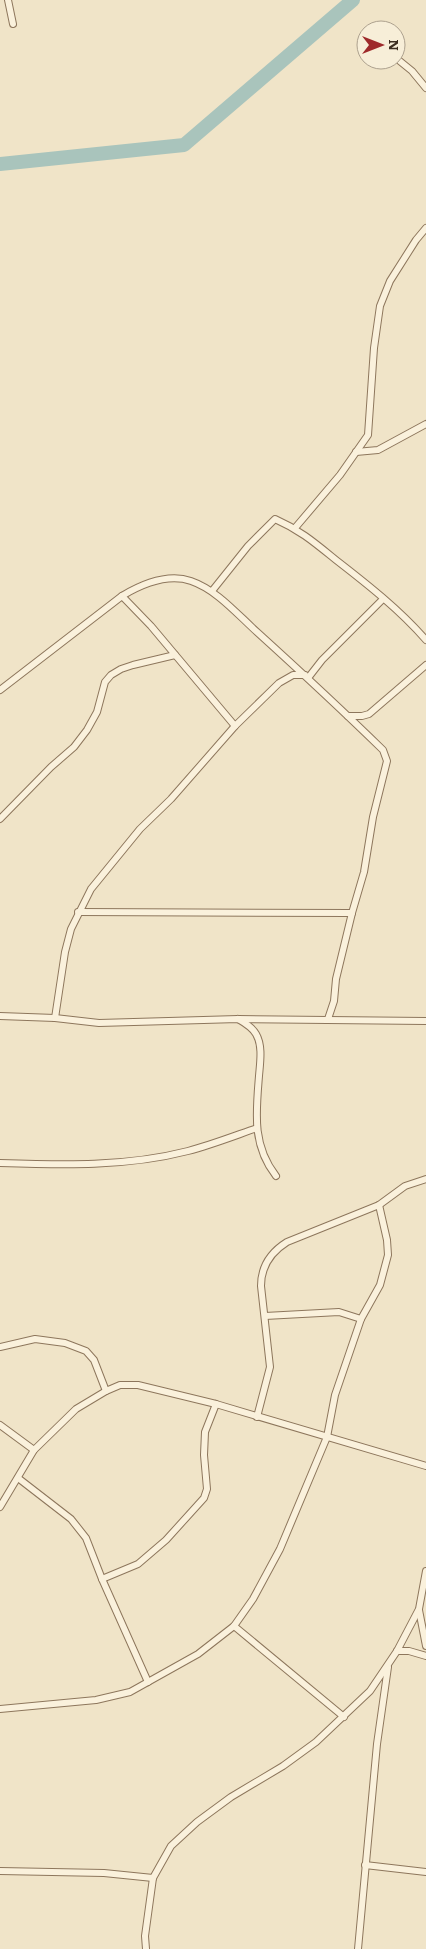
<svg xmlns="http://www.w3.org/2000/svg" width="426" height="1949" font-family="Literata,serif">
	<style>
		.lines { fill: none; stroke-linecap: round; stroke-linejoin: round }
		.river { stroke: #a9c4bc; stroke-width: 14 }
		.street-casing { stroke: #8d765c; stroke-width: 8 }
		.street { stroke: #faf1dc; stroke-width: 6 }
	</style>
	<rect width="100%" height="100%" fill="#f0e4c8"/>
	<g class="lines">
		<polyline class="river" points="0,164 184,145 353,0"/>
		<g class="street-casing">
			<g id="street">
				<polyline points="8,0 13,24"/>
				<polyline points="396,58 412,71 426,88"/>
				<polyline points="356,452 378,450 426,424"/>
				<polyline points="295,528 340,475 368,435 374,348 380,306 390,281 416,240 426,228"/>
				<path d="M212,591l36,-45 27,-27c25,11 40,24 61,41 31,24 64,50 90,80"/>
				<polyline points="122,596 151,626 235,726"/>
				<polyline points="308,678 322,660 383,599"/>
				<path d="M0,690l122,-94c20,-12 45,-23 69,-15 26,9 46,33 66,51 43,39 85,78 126,118l4,11 -14,56 -9,55 -12,41 -16,66 -2,22 -6,18"/>
				<polyline points="348,716 362,716 369,714 426,665"/>
				<polyline points="0,819 51,767 74,747 87,730 97,712 105,682 111,675 121,669 133,665 175,655"/>
				<polyline points="78,912 352,913"/>
				<polyline points="0,1016 55,1018 99,1023 238,1019 426,1021"/>
				<polyline points="55,1018 65,952 71,929 91,889 140,829 171,799 235,726 279,683 293,675 305,675"/>
				<path d="M238,1019c7,4 14,8 18,15 7,12 4,29 3,42 -3,37 -7,69 17,100"/>
				<path d="M0,1163c63,2 126,4 188,-12 23,-6 46,-15 69,-23"/>
				<polyline points="265,1316 339,1312 361,1319"/>
				<polyline points="0,1347 35,1339 65,1343 86,1351 94,1360 106,1391"/>
				<path d="M257,1417l13,-50 -9,-81c0,-19 10,-34 26,-44l92,-37 26,-19 21,-7"/>
				<polyline points="0,1425 34,1450"/>
				<polyline points="18,1478 71,1519 86,1538 102,1579 148,1682"/>
				<polyline points="0,1507 34,1450 76,1409 106,1391 120,1385 138,1385 216,1404 426,1466"/>
				<polyline points="102,1579 138,1564 166,1540 204,1498 207,1489 204,1455 205,1432 216,1404"/>
				<polyline points="419,1610 426,1646"/>
				<polyline points="234,1626 344,1717"/>
				<polyline points="397,1651 409,1651 426,1656"/>
				<polyline points="0,1709 96,1700 130,1692 198,1654 234,1626 253,1599 280,1549 327,1437 335,1395 361,1319 380,1285 388,1255 387,1240 379,1205"/>
				<polyline points="365,1865 426,1872"/>
				<polyline points="0,1871 104,1873 153,1878"/>
				<polyline points="146,1949 145,1936 153,1878 171,1846 197,1822 231,1797 283,1766 316,1742 370,1691 397,1651 419,1609 426,1571"/>
				<polyline points="358,1949 377,1744 388,1667"/>
			</g>
		</g>
		<use href="#street" class="street"/>
	</g>
	<g transform="translate(381 45) rotate(90)"><circle r="24" fill="#f7eed8" stroke="#ada18e"/>
	<path d="M0-4L9 19L0 12L-9 19Z" fill="#9e2a2b"/>
	<text y="-8" font-size="14" font-weight="bold" text-anchor="middle" fill="#3d2e20">N</text>
	</g>
</svg>
